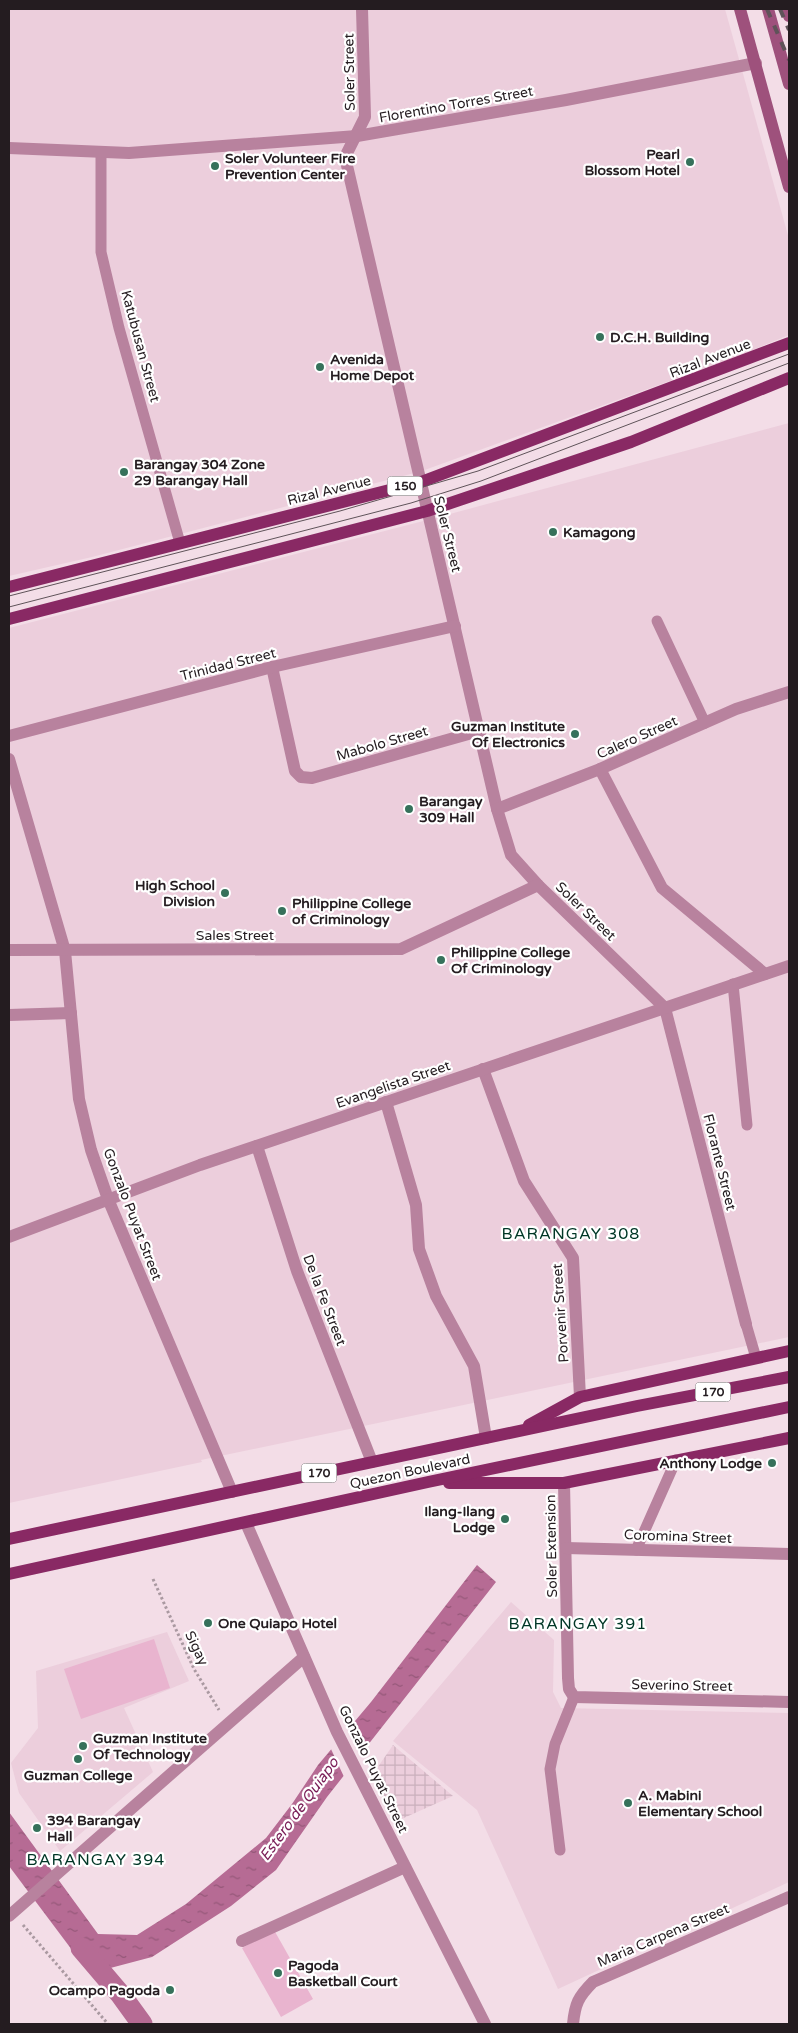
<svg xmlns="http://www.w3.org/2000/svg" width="798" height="2033" font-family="'Varela Round',sans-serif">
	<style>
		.built { fill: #eccedc }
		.industrial { fill: url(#industrial-grid) }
		.green { fill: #e9b4cf }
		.water { fill: url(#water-ripples) }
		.pier { fill: #f3dde7 }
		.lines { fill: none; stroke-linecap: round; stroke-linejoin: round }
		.canal { stroke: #b66b94; stroke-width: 21 }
		.path { stroke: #aa99a1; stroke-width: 3; stroke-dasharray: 2.5 2.5; stroke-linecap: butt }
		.service { stroke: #b8829e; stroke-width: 11 }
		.pedestrian { stroke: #b8829e; stroke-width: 12 }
		.minor { stroke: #b8829e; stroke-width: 12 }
		.tertiary { stroke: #b8829e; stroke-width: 12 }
		.secondary { stroke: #9e517c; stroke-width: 12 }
		.primary { stroke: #892964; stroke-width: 12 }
		.tram { stroke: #5f5359; stroke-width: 1 }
		.rail { stroke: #5f5359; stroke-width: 4; stroke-dasharray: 9 9; stroke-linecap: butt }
		.poi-dot { fill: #36715b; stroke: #fff; stroke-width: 2 }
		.labels { text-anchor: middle; stroke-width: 4.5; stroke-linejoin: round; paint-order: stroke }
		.shield { fill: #fff; stroke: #666063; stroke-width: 1 }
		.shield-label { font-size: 12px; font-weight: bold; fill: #241c20 }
		.street-label { font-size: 14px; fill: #241c20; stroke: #fff }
		.poi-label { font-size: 14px; font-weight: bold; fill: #241c20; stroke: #fff; text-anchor: start }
		.water-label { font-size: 15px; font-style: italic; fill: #7b2058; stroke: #fff }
		.quarter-label { font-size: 16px; letter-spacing: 1px; fill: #003626; stroke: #fff }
	</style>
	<defs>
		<pattern id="industrial-grid" width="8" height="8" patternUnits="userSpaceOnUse" patternTransform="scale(1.25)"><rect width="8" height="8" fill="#eccedc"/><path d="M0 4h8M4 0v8" fill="none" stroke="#cab0bc"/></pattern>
		<pattern id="water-ripples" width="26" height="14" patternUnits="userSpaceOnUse" patternTransform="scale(1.25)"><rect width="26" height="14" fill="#b66b94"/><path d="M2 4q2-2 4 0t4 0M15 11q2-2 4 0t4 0" fill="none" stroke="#945778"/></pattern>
	</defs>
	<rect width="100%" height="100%" fill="#f3dde7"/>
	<g class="built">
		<polygon points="9,9 725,9 789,239 789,335 733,358 422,471 92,557 9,576"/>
		<polygon points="789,423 789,1337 201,1460 202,1462 9,1503 9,628 435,518"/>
		<polygon points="511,1602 554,1640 553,1692 561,1708 789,1713 789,1882 558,1989 477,1810 393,1741"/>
		<polygon points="167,1632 189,1681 124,1708 153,1772 60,1851 19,1793 11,1763 38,1728 36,1671"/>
	</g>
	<polygon class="industrial" points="393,1745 453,1796 397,1821 373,1774"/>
	<g class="green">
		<polygon points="154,1639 170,1688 81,1719 64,1669"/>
		<polygon points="274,1930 313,1999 281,2017 242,1948"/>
	</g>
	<polygon class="water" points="477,1565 496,1582 327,1797 276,1870 231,1906 152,1957 99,1971 81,1962 9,1866 9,1812 98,1934 137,1935 186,1904 266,1838 292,1804 318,1765 371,1702"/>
	<polygon class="pier" points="347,1726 362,1757 345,1779 330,1747"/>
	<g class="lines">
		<polyline class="canal" points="81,1948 121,1995 142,2024"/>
		<g class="path">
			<polyline points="153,1579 194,1669 219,1710"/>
			<polyline points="23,1925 108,2024"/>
		</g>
		<g class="service">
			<polyline points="101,152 101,252 119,328 180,543"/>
			<polyline points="657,621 705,723"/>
			<polyline points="733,984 747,1125"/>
			<polyline points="746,1324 756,1358"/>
			<polyline points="636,1550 676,1460"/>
			<polyline points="560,1850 550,1769 555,1744 574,1697"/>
		</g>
		<g class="pedestrian">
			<polyline points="665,1008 746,1324"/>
			<polyline points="483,1069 524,1181 573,1258 580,1397"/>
			<polyline points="386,1102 416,1205 419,1249 436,1296 474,1366 486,1438"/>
			<polyline points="257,1146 297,1271 372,1462"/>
		</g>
		<g class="minor">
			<polyline points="362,9 365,117 345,157 497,809 511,855 538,885 665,1008"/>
			<polyline points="9,148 129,153 357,136 566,100 756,63"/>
			<polyline points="272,667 295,771 301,777 312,778 479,731"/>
			<polyline points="9,736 272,667 455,626"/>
			<polyline points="9,759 65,951 79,1099 91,1150 108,1199 232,1492"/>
			<polyline points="600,769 662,888 765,974"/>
			<polyline points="497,809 600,769 736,709 789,692"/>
			<polyline points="9,950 401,949 538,885"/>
			<polyline points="9,1015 71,1013"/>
			<polyline points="9,1237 200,1165 789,966"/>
			<polyline points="564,1483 568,1678 569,1689 574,1697 789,1702"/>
			<polyline points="566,1548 789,1554"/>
			<polyline points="9,1916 304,1657"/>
			<polyline points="242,1941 405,1867"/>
			<path d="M573,2024c2,-20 5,-27 20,-42l196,-85"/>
		</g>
		<polyline class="tertiary" points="246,1523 337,1732 485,2024"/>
		<g class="secondary">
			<polyline points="740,9 789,187"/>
			<polyline points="768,9 789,84"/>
			<polyline points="787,9 789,16"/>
		</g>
		<g class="primary">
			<polyline points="9,587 421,482 789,343"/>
			<polyline points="9,619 427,511 631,442 789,378"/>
			<polyline points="529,1425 580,1397 789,1351"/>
			<polyline points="449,1483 564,1483 789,1438"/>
			<polyline points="9,1539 637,1406 789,1377"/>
			<polyline points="9,1574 428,1482 789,1407"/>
		</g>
		<g class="tram">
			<polyline points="9,596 340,511 478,471 789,354"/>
			<polyline points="9,607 411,503 481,481 789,363"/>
		</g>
		<g class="rail">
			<polyline points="767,9 789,60"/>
			<polyline points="780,9 789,30"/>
		</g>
	</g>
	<g class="poi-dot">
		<circle cx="690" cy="162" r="5"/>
		<circle cx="215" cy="166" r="5"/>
		<circle cx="600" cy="337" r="5"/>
		<circle cx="320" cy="367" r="5"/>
		<circle cx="124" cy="472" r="5"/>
		<circle cx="553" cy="532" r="5"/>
		<circle cx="575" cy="734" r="5"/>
		<circle cx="409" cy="809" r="5"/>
		<circle cx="225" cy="893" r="5"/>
		<circle cx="282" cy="911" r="5"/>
		<circle cx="441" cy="960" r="5"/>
		<circle cx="772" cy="1463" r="5"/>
		<circle cx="505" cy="1519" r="5"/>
		<circle cx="208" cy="1623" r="5"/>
		<circle cx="83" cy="1746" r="5"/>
		<circle cx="78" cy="1759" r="5"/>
		<circle cx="628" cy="1803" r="5"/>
		<circle cx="37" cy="1828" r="5"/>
		<circle cx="278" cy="1973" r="5"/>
		<circle cx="170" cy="1990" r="5"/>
	</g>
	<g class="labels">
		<g class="shield">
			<rect x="387.5" y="476.5" width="35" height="19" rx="4"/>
			<rect x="695.5" y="1382.5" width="35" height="19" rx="4"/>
			<rect x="301.5" y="1463.5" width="35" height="19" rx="4"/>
		</g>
		<g class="shield-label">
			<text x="405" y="490">150</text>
			<text x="713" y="1396">170</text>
			<text x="319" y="1477">170</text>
		</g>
		<g class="street-label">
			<text transform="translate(349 72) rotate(-91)" y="5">Soler Street</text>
			<text transform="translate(456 104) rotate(-10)" y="5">Florentino Torres Street</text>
			<text transform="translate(141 346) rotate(75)" y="5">Katubusan Street</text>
			<text transform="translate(710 358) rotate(-21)" y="5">Rizal Avenue</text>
			<text transform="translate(329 490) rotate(-14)" y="5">Rizal Avenue</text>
			<text transform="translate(448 534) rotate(76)" y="5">Soler Street</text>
			<text transform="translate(228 664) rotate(-14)" y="5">Trinidad Street</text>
			<text transform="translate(637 737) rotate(-24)" y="5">Calero Street</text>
			<text transform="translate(382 743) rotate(-16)" y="5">Mabolo Street</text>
			<text transform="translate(586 911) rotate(44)" y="5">Soler Street</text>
			<text x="235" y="940">Sales Street</text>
			<text transform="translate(393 1084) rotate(-19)" y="5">Evangelista Street</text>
			<text transform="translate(720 1162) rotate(76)" y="5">Florante Street</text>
			<text transform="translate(133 1214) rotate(69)" y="5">Gonzalo Puyat Street</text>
			<text transform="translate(325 1300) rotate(69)" y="5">De la Fe Street</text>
			<text transform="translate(560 1313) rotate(-94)" y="5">Porvenir Street</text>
			<text transform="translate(410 1471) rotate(-12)" y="5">Quezon Boulevard</text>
			<text transform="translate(678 1536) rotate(2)" y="5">Coromina Street</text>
			<text transform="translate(551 1546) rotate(-91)" y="5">Soler Extension</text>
			<text transform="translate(197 1648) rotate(65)" y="5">Sigay</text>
			<text transform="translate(682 1685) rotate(1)" y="5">Severino Street</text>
			<text transform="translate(374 1769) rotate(64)" y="5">Gonzalo Puyat Street</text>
			<text transform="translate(663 1935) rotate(-23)" y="5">Maria Carpena Street</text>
		</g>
		<g class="poi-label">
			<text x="680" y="159" text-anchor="end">Pearl<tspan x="680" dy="16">Blossom Hotel</tspan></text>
			<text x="225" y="163">Soler Volunteer Fire<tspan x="225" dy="16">Prevention Center</tspan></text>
			<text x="610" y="342">D.C.H. Building</text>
			<text x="330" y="364">Avenida<tspan x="330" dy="16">Home Depot</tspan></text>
			<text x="134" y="469">Barangay 304 Zone<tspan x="134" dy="16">29 Barangay Hall</tspan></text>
			<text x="563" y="537">Kamagong</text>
			<text x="565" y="731" text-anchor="end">Guzman Institute<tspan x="565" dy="16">Of Electronics</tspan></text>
			<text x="419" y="806">Barangay<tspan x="419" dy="16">309 Hall</tspan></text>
			<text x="215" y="890" text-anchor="end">High School<tspan x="215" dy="16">Division</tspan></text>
			<text x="292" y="908">Philippine College<tspan x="292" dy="16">of Criminology</tspan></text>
			<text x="451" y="957">Philippine College<tspan x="451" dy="16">Of Criminology</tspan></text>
			<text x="762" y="1468" text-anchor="end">Anthony Lodge</text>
			<text x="495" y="1516" text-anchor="end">Ilang-Ilang<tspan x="495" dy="16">Lodge</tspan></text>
			<text x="218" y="1628">One Quiapo Hotel</text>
			<text x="93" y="1743">Guzman Institute<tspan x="93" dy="16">Of Technology</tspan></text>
			<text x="78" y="1780" text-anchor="middle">Guzman College</text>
			<text x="638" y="1800">A. Mabini<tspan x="638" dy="16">Elementary School</tspan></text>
			<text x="47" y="1825">394 Barangay<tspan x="47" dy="16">Hall</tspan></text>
			<text x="288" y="1970">Pagoda<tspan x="288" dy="16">Basketball Court</tspan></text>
			<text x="160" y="1995" text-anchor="end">Ocampo Pagoda</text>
		</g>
		<g class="water-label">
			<text transform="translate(299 1809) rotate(-54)" y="5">Estero de Quiapo</text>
		</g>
		<g class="quarter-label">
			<text x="571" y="1239">BARANGAY 308</text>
			<text x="578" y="1629">BARANGAY 391</text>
			<text x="96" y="1865">BARANGAY 394</text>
		</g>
	</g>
	<rect width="798" height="2033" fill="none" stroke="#241c20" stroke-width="20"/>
</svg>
